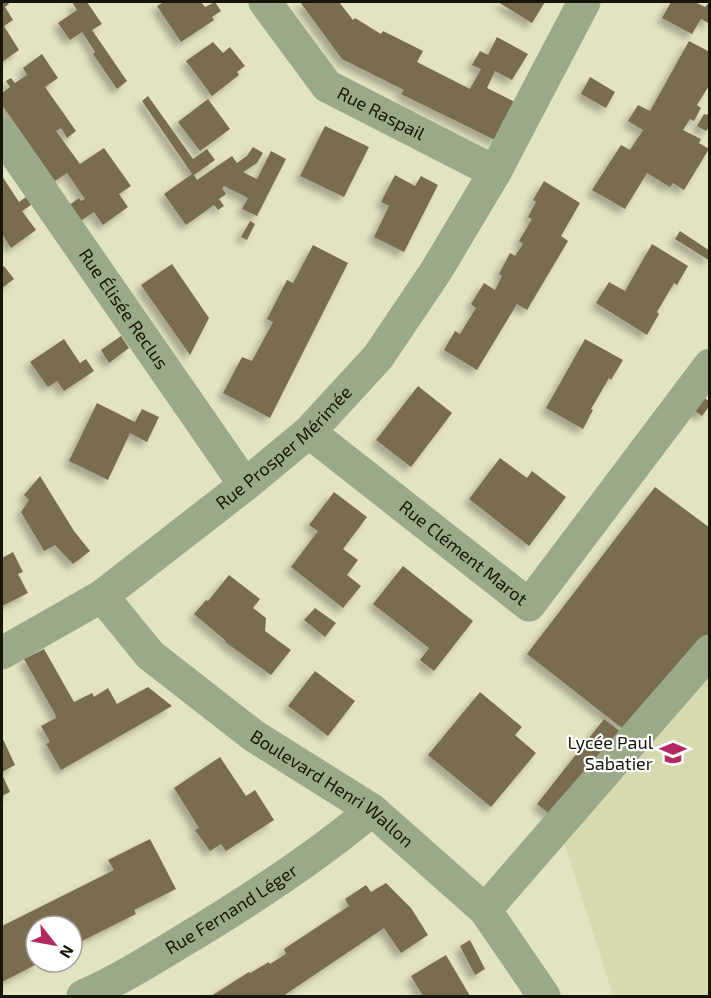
<svg xmlns="http://www.w3.org/2000/svg" width="711" height="998" font-family="'Exo 2',sans-serif">
	<style>
		.built { fill: #d8d9af }
		.building { fill: #796c4f; filter: url(#shadow) }
		.lines { fill: none; stroke-linecap: round; stroke-linejoin: round }
		.street { stroke: #9aaa88; stroke-width: 33 }
		.labels { text-anchor: middle; stroke-width: 4.5; stroke-linejoin: round; paint-order: stroke }
		.street-label { font-size: 18px; fill: #161509; stroke: #fff }
		.poi-label { font-size: 18px; fill: #161509; stroke: #fff; text-anchor: end }
	</style>
	<defs>
		<filter id="shadow"><feDropShadow dx="-5.5" dy="5.5" stdDeviation="3" flood-color="#0004"/></filter>
	</defs>
	<rect width="100%" height="100%" fill="#e3e3c1"/>
	<polygon class="built" points="709,671 709,996 613,996 562,835"/>
	<g class="building">
		<polygon points="2,2 7,2 9,4 5,7 13,20 4,26 19,50 2,62"/>
		<polygon points="72,2 87,2 102,24 92,30 127,81 117,89 93,54 95,52 82,32 70,40 58,23 77,10"/>
		<polygon points="164,2 201,2 205,7 215,2 221,11 212,17 214,20 181,42 157,6"/>
		<polygon points="300,2 339,2 353,20 355,18 381,34 383,31 423,51 417,62 470,89 481,69 472,65 480,51 488,55 497,37 528,54 512,80 495,71 487,88 517,103 497,141 401,94 404,90 342,59"/>
		<polygon points="498,2 545,2 532,23"/>
		<polygon points="671,2 695,2 705,7 710,2 710,24 701,19 692,34 662,18"/>
		<polygon points="689,41 710,52 710,84 697,105 701,108 694,121 690,119 683,130 701,139 699,143 709,149 684,190 673,183 670,187 647,173 625,209 592,190 621,145 630,150 643,130 628,121 638,105 650,111"/>
		<polygon points="213,42 223,53 230,47 245,66 237,72 239,75 212,96 186,61"/>
		<polygon points="42,54 58,78 45,87 76,131 67,138 61,128 56,131 80,164 104,148 131,186 119,194 128,207 103,225 94,212 79,222 68,206 79,198 81,201 85,199 67,173 55,181 2,105 2,93 10,87 6,81 11,78 15,83 27,75 23,68"/>
		<polygon points="590,77 615,92 606,108 581,94"/>
		<polygon points="148,96 193,159 207,149 215,160 194,175 197,180 232,156 237,163 247,156 253,147 263,153 257,163 243,172 257,179 271,151 286,159 257,216 242,209 248,198 224,186 222,188 226,194 219,199 224,206 218,210 214,205 186,225 164,194 192,174 142,101"/>
		<polygon points="208,99 230,129 200,151 178,122"/>
		<polygon points="710,110 710,126 706,131 697,126 704,114 707,115"/>
		<polygon points="325,126 369,147 344,197 300,176"/>
		<polygon points="395,175 415,186 421,176 438,185 404,252 374,237 389,206 381,202"/>
		<polygon points="2,176 19,202 26,197 31,205 22,211 36,230 11,248 2,234"/>
		<polygon points="544,181 580,203 561,236 568,241 527,310 517,304 477,370 444,350 455,331 460,334 476,308 471,304 484,283 495,290 502,276 499,274 510,253 515,256 523,244 519,241 532,219 528,217 536,202 533,200"/>
		<polygon points="250,221 255,224 247,240 241,237"/>
		<polygon points="680,231 710,251 710,261 675,239"/>
		<polygon points="652,244 688,266 677,285 674,283 657,312 659,314 647,335 596,303 609,282 625,291"/>
		<polygon points="313,245 348,263 270,418 223,393 242,357 252,361 273,322 267,319 287,280 293,283"/>
		<polygon points="172,264 209,318 190,355 141,285"/>
		<polygon points="4,266 14,279 2,288 2,268"/>
		<polygon points="121,336 129,348 109,363 101,350"/>
		<polygon points="64,339 80,363 86,359 94,371 64,391 57,381 48,387 30,362"/>
		<polygon points="585,339 623,360 611,380 609,378 591,409 593,410 583,429 546,408"/>
		<polygon points="418,386 452,413 411,467 376,440"/>
		<polygon points="699,394 710,402 710,405 702,416 690,407"/>
		<polygon points="97,403 135,422 142,409 159,417 147,442 130,433 108,480 69,461"/>
		<polygon points="500,458 527,478 532,471 566,497 529,546 469,499"/>
		<polygon points="40,476 74,531 90,551 73,564 55,545 44,551 21,512 29,500 24,495"/>
		<polygon points="655,487 710,528 710,634 623,729 527,654"/>
		<polygon points="334,492 367,517 343,549 358,560 347,575 361,586 343,608 291,567 318,531 309,525"/>
		<polygon points="13,552 23,572 18,574 28,593 2,606 2,558"/>
		<polygon points="403,566 473,621 434,671 420,660 429,648 373,604"/>
		<polygon points="229,575 260,599 253,608 266,618 265,631 291,650 271,675 225,642 226,641 194,614 206,600 208,601"/>
		<polygon points="315,608 336,623 325,637 304,620"/>
		<polygon points="44,649 74,702 92,693 94,697 108,688 117,704 148,687 172,706 61,770 46,744 50,742 41,726 56,718 55,714 24,659"/>
		<polygon points="315,671 355,701 328,736 288,706"/>
		<polygon points="480,692 522,727 515,735 536,753 491,807 428,755"/>
		<polygon points="604,719 621,732 552,816 537,804"/>
		<polygon points="2,737 15,765 2,772"/>
		<polygon points="220,757 246,796 255,790 274,820 226,851 221,844 210,851 195,830 199,828 174,788"/>
		<polygon points="2,774 10,792 2,796"/>
		<polygon points="150,839 176,889 134,910 136,914 72,946 72,926 36,926 36,962 41,962 2,982 2,926 114,870 108,860"/>
		<polygon points="386,883 411,908 428,935 401,953 384,928 283,996 211,996 249,972 250,973 269,962 270,964 286,954 284,949 349,906 345,899 366,885 371,892"/>
		<polygon points="470,940 485,969 475,975 460,946"/>
		<polygon points="446,955 470,996 423,996 411,976"/>
	</g>
	<g class="lines">
		<g class="street">
			<path id="s1" d="M265,2l62,84 168,86"/>
			<path id="s2" d="M2,134l243,351"/>
			<path id="s3" d="M309,432l220,173 181,-240"/>
			<path id="s4" d="M102,596l48,59 104,81 118,74 113,100 59,86"/>
			<path id="s5" d="M2,653l100,-57 143,-111 64,-53 69,-75 58,-86 59,-99 89,-170"/>
			<polyline points="485,910 710,651"/>
			<path id="s6" d="M83,996c34,-15 65,-34 96,-53 67,-40 134,-83 193,-133"/>
		</g>
	</g>
	<defs>
		<g id="school-bare" transform="scale(2.07)"><path d="M0-5L7-2L0 1L-7-2ZM-4 1L0 2.5L4 1V4Q0 6-4 4Z" fill="#b52962" stroke="#fff" stroke-width="2.5" paint-order="stroke"/></g>
	</defs>
	<g fill-rule="evenodd">
		<use href="#school-bare" x="673" y="753"/>
	</g>
	<g class="labels">
		<g class="street-label">
			<text dy="6" stroke="none"><textPath href="#s1" startOffset="165">Rue Raspail</textPath></text>
			<text dy="6" stroke="none"><textPath href="#s2" startOffset="213">Rue Élisée Reclus</textPath></text>
			<text dy="6" stroke="none"><textPath href="#s5" startOffset="350">Rue Prosper Mérimée</textPath></text>
			<text dy="6" stroke="none"><textPath href="#s3" startOffset="196">Rue Clément Marot</textPath></text>
			<text dy="6" stroke="none"><textPath href="#s4" startOffset="302">Boulevard Henri Wallon</textPath></text>
			<text dy="6" stroke="none"><textPath href="#s6" startOffset="172">Rue Fernand Léger</textPath></text>
		</g>
		<g class="poi-label">
			<text x="653" y="749">Lycée Paul<tspan x="653" dy="21">Sabatier</tspan></text>
		</g>
	</g>
	<rect width="711" height="998" fill="none" stroke="#161509" stroke-width="6"/>
	<g transform="translate(54 944) rotate(121)"><circle r="28" fill="#ffffff" stroke="#a2a19d" stroke-width="1.5"/>
	<path d="M0-4.5L10 22L0 15L-10 22Z" fill="#b52962"/>
	<text y="-9" font-size="16" font-weight="bold" text-anchor="middle" fill="#161509">N</text>
	</g>
</svg>
